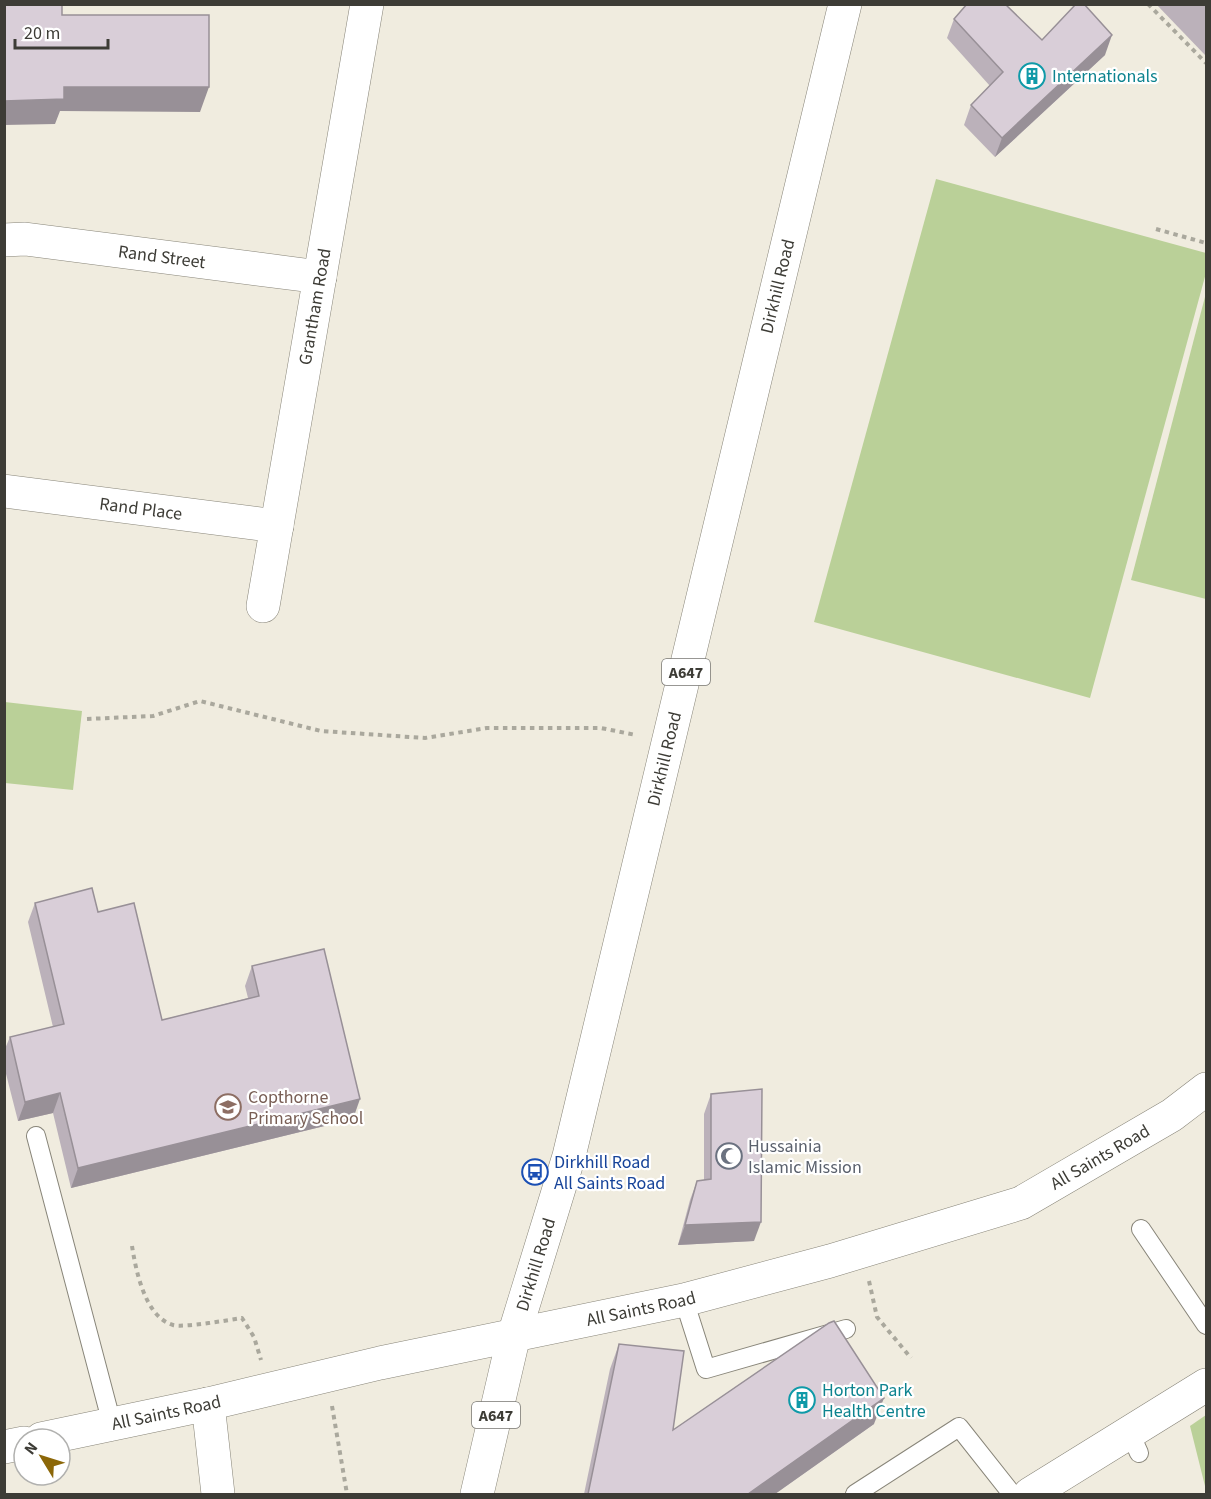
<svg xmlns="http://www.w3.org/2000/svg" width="1211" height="1499" font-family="'Source Sans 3',sans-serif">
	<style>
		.green { fill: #bad098 }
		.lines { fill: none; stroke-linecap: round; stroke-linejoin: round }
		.lane-casing { stroke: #888579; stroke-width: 20 }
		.street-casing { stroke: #888579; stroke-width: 34 }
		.primary-casing { stroke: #888579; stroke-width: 34 }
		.path { stroke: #aaa89d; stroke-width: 4; stroke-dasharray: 4.5 4.5; stroke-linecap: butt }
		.lane { stroke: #fff; stroke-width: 18 }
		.street { stroke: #fff; stroke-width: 33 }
		.primary { stroke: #fff; stroke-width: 33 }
		.wall { fill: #bbb1ba }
		.shaded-wall { fill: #989097 }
		.building { fill: #d9ced8; stroke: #989097; stroke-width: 1.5 }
		.labels { text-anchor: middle; stroke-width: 4.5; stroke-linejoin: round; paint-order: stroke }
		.shield { fill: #fff; stroke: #777672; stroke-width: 1.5 }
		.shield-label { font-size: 16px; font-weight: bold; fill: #3d3c36 }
		.culture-label { font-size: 18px; fill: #0d838f; stroke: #fff; text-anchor: start }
		.street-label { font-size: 18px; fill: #3d3c36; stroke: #fff }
		.education-label { font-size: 18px; fill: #785e54; stroke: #fff; text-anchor: start }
		.worship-label { font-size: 18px; fill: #5b616d; stroke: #fff; text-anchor: start }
		.transit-label { font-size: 18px; fill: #164399; stroke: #fff; text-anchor: start }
	</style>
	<rect width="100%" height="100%" fill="#f0ecdf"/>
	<g class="green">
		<polygon points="936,179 1206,253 1206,273 1090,698 814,622"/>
		<polygon points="1206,293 1206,599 1131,580"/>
		<polygon points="5,702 82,711 73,790 5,783"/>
		<polygon points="1206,1415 1206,1490 1190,1426"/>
	</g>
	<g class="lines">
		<g class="lane-casing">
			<g id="lane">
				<polyline points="36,1136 112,1424"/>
				<polyline points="1141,1229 1206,1325"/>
				<polyline points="684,1300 706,1369 846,1329"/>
				<polyline points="1130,1433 1139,1453"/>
				<polyline points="855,1494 959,1427 1012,1494"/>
			</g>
		</g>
		<g class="street-casing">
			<g id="street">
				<path id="s1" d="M4,240l21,-1 295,38"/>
				<path id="s2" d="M4,491l273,35"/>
				<path id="s3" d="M263,606l104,-602"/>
				<polyline points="208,1404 218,1494"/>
				<path id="s4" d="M41,1439l167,-35 172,-41 304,-63 146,-39 191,-58 151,-88 34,-26"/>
				<polyline points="4,1447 24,1443"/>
				<polyline points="1030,1494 1206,1385"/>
			</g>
		</g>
		<g class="primary-casing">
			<g id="primary">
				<path id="s5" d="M477,1494l37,-159 55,-179 276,-1152"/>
			</g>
		</g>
		<g class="path">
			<polyline points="1148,4 1206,63"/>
			<polyline points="1156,229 1206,243"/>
			<polyline points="87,719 153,716 200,701 321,731 425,738 487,728 601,728 636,735"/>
			<path d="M132,1246c4,25 13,71 41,79 10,3 56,-5 69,-7l12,19 7,23"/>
			<polyline points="869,1281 877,1317 911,1358"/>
			<polyline points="332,1406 347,1494"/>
		</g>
		<use href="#lane" class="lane"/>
		<use href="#street" class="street"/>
		<use href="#primary" class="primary"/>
	</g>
	<g class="wall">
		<polygon points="1156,4 1206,4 1206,56"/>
		<polygon points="954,19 1042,40 1105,55 995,157 964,125 971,105 990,86 947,38"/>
		<polygon points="35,903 98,912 162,1020 248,998 245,986 252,966 353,1119 71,1188 53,1113 18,1121 4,1066 4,1051 10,1037 53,1027 28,922"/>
		<polygon points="711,1094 754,1241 678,1245 690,1200 697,1181 704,1180 704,1114"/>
		<polygon points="619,1344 673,1430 874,1424 775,1494 584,1494 610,1369"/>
	</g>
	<g class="shaded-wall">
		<polygon points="1112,35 1105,55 995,157 1002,138"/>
		<polygon points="64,87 209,87 200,112 60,111 55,124 4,125 4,101"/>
		<polygon points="60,1093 53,1113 18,1121 25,1102"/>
		<polygon points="360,1099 353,1119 71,1188 78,1168"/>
		<polygon points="761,1222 754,1241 678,1245 685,1225"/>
		<polygon points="884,1398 874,1424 775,1494 748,1494"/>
	</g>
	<g class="building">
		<polygon points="4,4 62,4 62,15 209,15 209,87 64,87 64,99 4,101"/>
		<polygon points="967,4 1005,4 1042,40 1076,4 1084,4 1112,35 1002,138 971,105 1003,72 954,19"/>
		<polygon points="92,888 98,912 134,903 162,1020 259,996 252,966 324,949 360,1099 78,1168 60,1093 25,1102 10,1037 64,1024 35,903"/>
		<polygon points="762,1089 761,1222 685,1225 697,1181 711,1179 711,1094"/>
		<polygon points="834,1321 884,1398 748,1494 588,1494 619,1344 684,1351 673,1430 829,1323"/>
	</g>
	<defs>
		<g id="building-ring" transform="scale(1.35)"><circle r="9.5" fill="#fff" stroke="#0f9aa8" stroke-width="1.5"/><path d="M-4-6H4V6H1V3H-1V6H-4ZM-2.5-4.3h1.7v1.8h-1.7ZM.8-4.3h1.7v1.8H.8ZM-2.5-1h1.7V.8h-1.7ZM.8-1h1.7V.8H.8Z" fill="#0f9aa8"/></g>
		<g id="school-ring" transform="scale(1.35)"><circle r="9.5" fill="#fff" stroke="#8d6e63" stroke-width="1.5"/><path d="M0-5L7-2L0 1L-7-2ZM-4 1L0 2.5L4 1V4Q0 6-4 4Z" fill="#8d6e63"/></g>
		<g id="mosque-ring" transform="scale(1.35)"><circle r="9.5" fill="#fff" stroke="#6b7280" stroke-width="1.5"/><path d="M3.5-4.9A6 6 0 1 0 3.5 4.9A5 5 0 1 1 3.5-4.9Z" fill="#6b7280"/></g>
		<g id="bus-ring" transform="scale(1.35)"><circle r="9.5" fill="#fff" stroke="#1a4fb4" stroke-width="1.5"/><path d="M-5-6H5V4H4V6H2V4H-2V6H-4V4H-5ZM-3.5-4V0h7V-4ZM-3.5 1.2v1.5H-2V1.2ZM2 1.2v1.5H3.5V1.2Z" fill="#1a4fb4"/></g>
	</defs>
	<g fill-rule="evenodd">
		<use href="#building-ring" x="1032" y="76"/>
		<use href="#school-ring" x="228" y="1107"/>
		<use href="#mosque-ring" x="729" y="1156"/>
		<use href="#bus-ring" x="535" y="1172"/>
		<use href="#building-ring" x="802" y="1400"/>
	</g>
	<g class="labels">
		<g class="shield">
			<rect x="662" y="659" width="48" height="26" rx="4.5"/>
			<rect x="472" y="1402" width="48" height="26" rx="4.5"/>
		</g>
		<g class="shield-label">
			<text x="686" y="678">A647</text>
			<text x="496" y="1421">A647</text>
		</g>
		<g class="culture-label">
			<text x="1052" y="82">Internationals</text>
			<text x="822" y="1396">Horton Park<tspan x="822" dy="21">Health Centre</tspan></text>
		</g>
		<g class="street-label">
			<text dy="6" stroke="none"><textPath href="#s1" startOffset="159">Rand Street</textPath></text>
			<text dy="6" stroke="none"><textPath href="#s5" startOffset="1245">Dirkhill Road</textPath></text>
			<text dy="6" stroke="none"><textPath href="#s3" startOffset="304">Grantham Road</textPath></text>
			<text dy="6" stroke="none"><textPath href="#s2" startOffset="138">Rand Place</textPath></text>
			<text dy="6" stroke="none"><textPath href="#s5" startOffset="759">Dirkhill Road</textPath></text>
			<text dy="6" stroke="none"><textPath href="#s4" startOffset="1100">All Saints Road</textPath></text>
			<text dy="6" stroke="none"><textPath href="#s5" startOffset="237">Dirkhill Road</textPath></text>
			<text dy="6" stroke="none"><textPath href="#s4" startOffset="614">All Saints Road</textPath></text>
			<text dy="6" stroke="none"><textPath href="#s4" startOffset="128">All Saints Road</textPath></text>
		</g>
		<g class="education-label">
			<text x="248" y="1103">Copthorne<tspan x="248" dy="21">Primary School</tspan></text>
		</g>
		<g class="worship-label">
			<text x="748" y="1152">Hussainia<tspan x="748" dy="21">Islamic Mission</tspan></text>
		</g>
		<g class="transit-label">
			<text x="554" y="1168">Dirkhill Road<tspan x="554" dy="21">All Saints Road</tspan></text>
		</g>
	</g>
	<rect width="1211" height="1499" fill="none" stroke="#3d3c36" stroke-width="12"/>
	<g transform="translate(42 1457) rotate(308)"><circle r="28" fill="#ffffff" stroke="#b1b1af" stroke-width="1.5"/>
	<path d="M0-4.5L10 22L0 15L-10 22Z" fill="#8c6708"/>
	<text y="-9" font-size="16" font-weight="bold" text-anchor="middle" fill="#3d3c36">N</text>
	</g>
	<path d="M15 39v9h93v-9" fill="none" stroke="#3d3c36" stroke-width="3"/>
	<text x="24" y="39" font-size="18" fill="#3d3c36" stroke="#ffffff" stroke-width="4.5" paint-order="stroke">20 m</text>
</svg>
